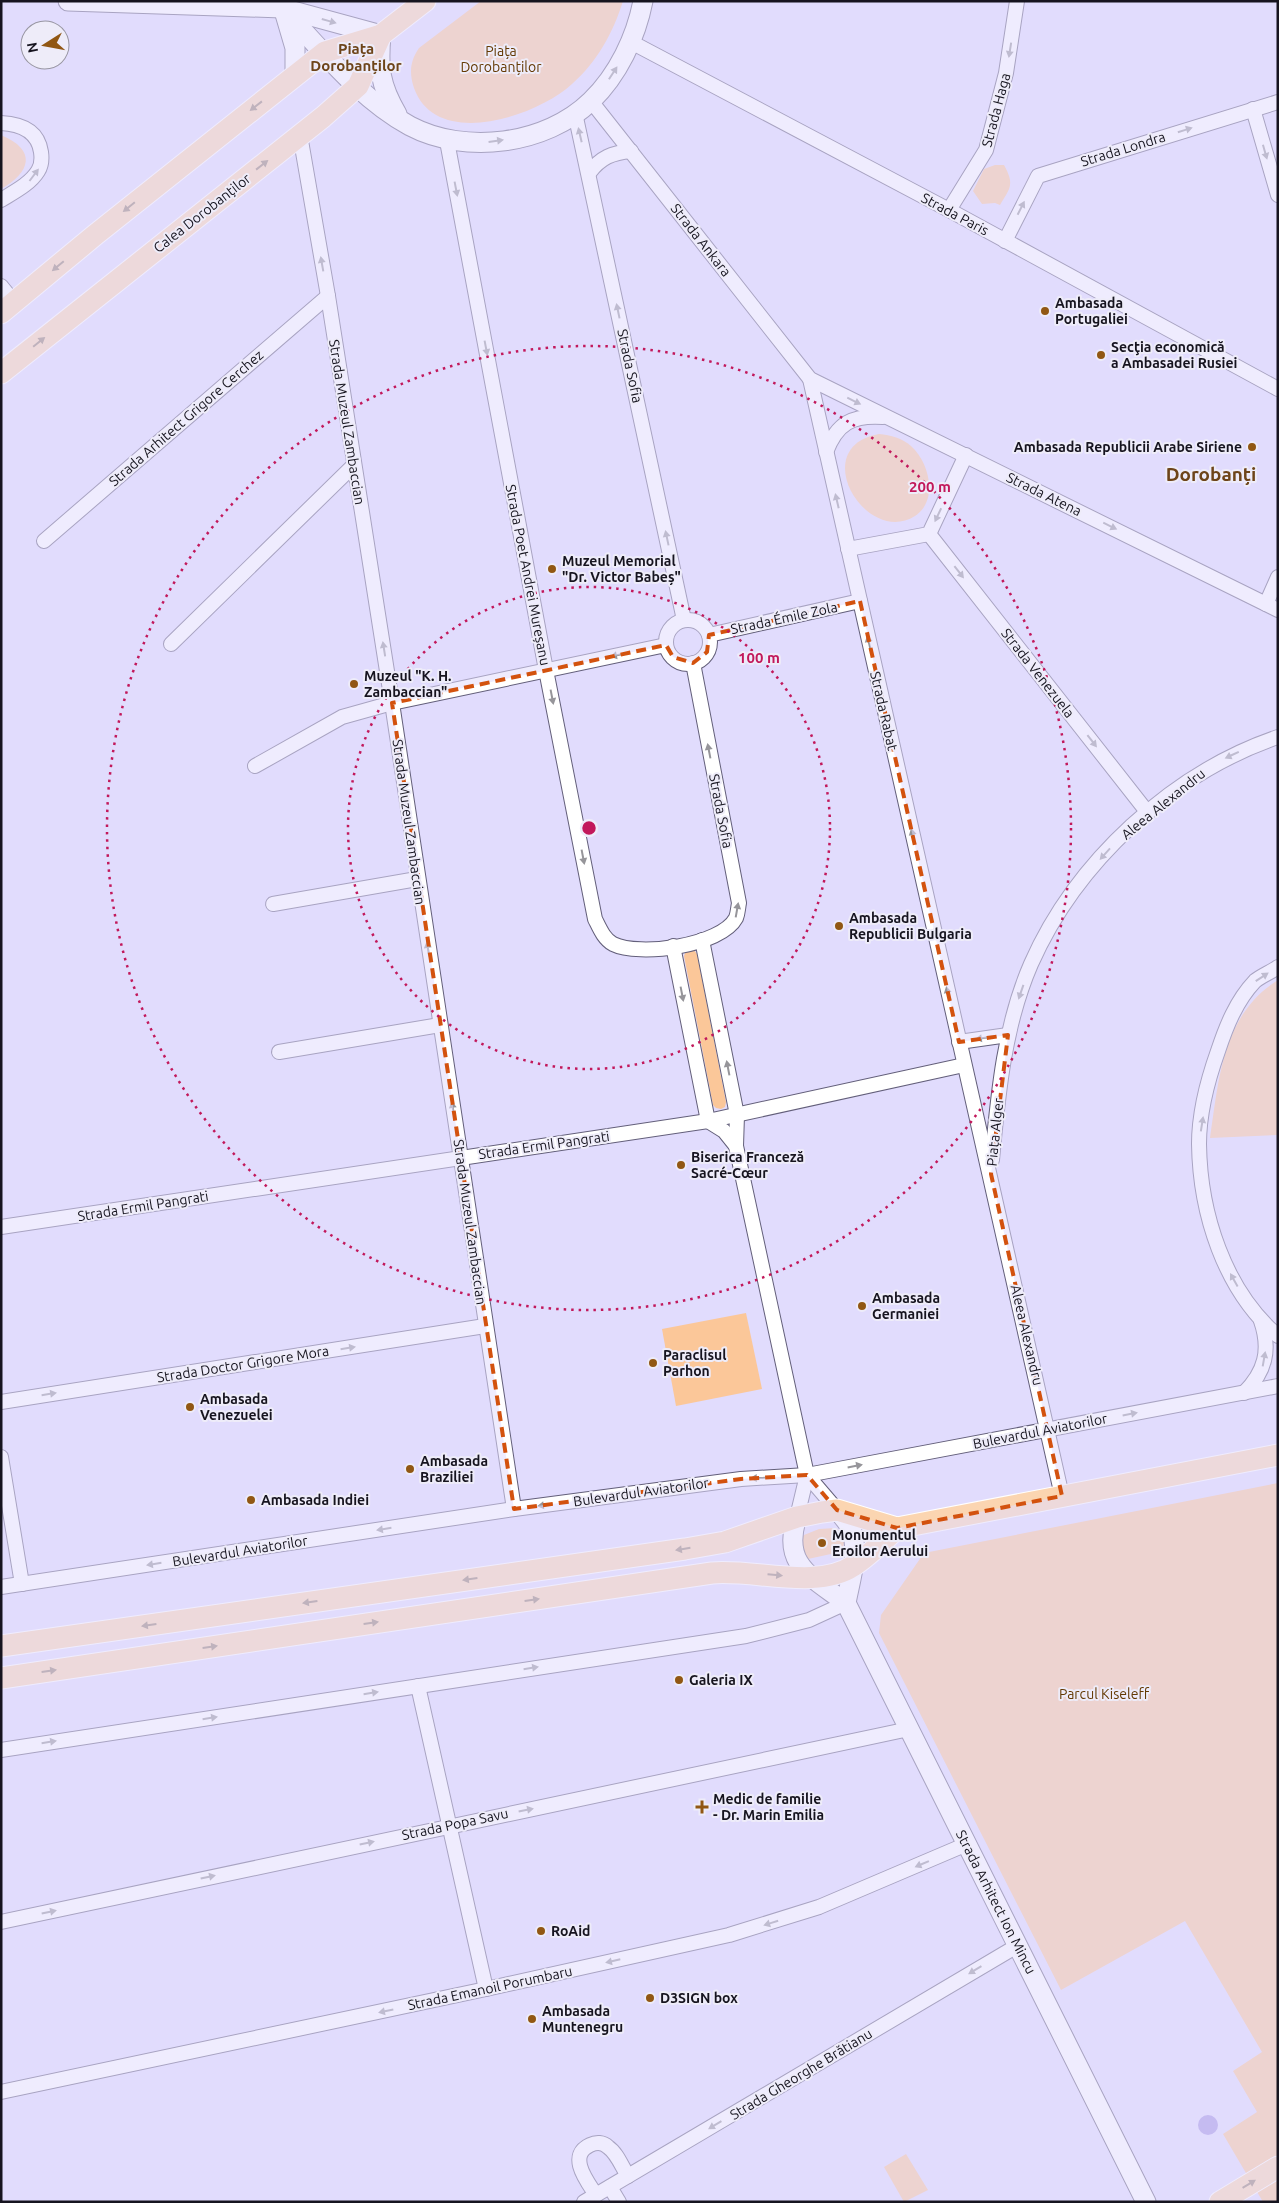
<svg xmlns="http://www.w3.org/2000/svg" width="1279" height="2203" font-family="Ubuntu,sans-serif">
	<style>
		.green { fill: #fbc799 }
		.water { fill: #a293e2 }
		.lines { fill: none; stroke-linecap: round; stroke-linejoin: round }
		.street-casing { stroke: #635f7a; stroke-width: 16 }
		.secondary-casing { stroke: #635f7a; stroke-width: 21 }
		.primary-casing { stroke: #fff; stroke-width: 23 }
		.street { stroke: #fff; stroke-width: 14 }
		.secondary { stroke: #fff; stroke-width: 19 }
		.primary { stroke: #fbd5b1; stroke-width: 21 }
		.oneway { fill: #96959a }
		.oneway2 { fill: #947e6f }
		.marked { fill: none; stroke: #d3520e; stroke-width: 4; stroke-dasharray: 10 6; stroke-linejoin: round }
		.ring { fill: none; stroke: #c2185b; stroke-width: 2.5; stroke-dasharray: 2.5 5 }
		.poi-dot { fill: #915713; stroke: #eeecf9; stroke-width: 2 }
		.labels { text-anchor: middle; stroke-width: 4; stroke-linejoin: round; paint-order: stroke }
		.park-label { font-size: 14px; fill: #643903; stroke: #eeecf9 }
		.street-label { font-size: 14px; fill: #16141f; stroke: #eeecf9 }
		.poi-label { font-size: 14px; font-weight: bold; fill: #16141f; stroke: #eeecf9; text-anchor: start }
		.neighbourhood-label { font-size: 15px; font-weight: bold; fill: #6d4419; stroke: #eeecf9 }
		.district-label { font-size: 19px; font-weight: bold; fill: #6d4419; stroke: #eeecf9 }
		.centre { fill: #c2185b; stroke: #eeecf9; stroke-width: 2.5 }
		.ring-label { font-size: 15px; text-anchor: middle; font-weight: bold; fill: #c2185b; stroke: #eeecf9; stroke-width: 4; stroke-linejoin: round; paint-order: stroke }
	</style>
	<rect width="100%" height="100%" fill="#e1dcfd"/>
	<g class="green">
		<path d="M481,1h142c-10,32 -26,61 -51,83 -36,33 -136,66 -158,4 -5,-15 -4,-27 5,-40z"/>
		<path d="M1,135c36,15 30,37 0,54z"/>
		<path d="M995,165h9c11,20 6,23 -4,40l-5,-2 -13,1 -9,-13 11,-22z"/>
		<path d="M879,434c12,1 23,4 32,12 18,16 28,54 4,70 -49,31 -109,-69 -36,-82z"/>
		<polygon points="690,950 694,950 697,954 726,1102 725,1107 721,1109 716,1108 713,1105 684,956 686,951"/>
		<path d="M1278,980v155l-68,3c9,-59 12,-123 68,-158z"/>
		<polygon points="746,1313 762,1389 676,1406 662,1329"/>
		<polygon points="1278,1483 1278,2202 1263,2202 1223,2134 1257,2112 1233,2071 1262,2052 1185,1921 1061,1990 879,1633 881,1615 924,1553"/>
		<path d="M836,1528c9,6 11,15 4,24l-32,7 -5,-5 -3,-14 4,-5 15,-6z"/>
		<polygon points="906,2154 928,2190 904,2202 884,2167"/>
	</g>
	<circle class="water" cx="1208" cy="2125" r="10"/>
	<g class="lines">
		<g class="street-casing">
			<g id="street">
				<polyline points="631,42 949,210 1278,389"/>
				<polyline points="591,101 810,379 1278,610"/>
				<polyline points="1253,109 1278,195"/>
				<polyline points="575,113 684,620"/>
				<path d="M1,123c20,1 37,8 40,29 1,7 1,13 -3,19 -8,13 -24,21 -37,29"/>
				<polyline points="300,135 328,296 392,703 514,1509"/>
				<path d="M447,141l99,529 49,249c5,10 9,20 18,25 26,13 108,2 123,-26 2,-5 2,-10 3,-15l-46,-240"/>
				<path d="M589,173c12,-16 23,-20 42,-22"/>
				<polyline points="949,210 986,150 1006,73 1017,1"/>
				<polyline points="1005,241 1038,176 1278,102"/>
				<polyline points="1,286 14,302"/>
				<polyline points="810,379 1062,1496"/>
				<path d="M826,452c11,-29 26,-37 57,-35"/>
				<polyline points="929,534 1148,813"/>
				<polyline points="44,541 328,296"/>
				<polyline points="848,549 929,534 966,455"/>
				<polyline points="1266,604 1278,577"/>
				<circle cx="688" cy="642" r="22"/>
				<polyline points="709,635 860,601"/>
				<polyline points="171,644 354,465"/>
				<polyline points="255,766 342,717 392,703 666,645"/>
				<polyline points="273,904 417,879"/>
				<polyline points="702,940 737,1115 736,1146 807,1475 797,1517"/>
				<polyline points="673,946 708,1121"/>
				<path d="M1278,967c-7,5 -17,9 -23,14 -19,20 -29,46 -37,70 -10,28 -19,64 -19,93 1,69 25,146 79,192"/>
				<polyline points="959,1042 1008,1035"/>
				<polyline points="279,1052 440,1025"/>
				<polyline points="708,1121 724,1131 736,1146"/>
				<path d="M992,1160c6,-65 12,-134 39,-196 45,-102 141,-191 247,-227"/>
				<polyline points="1,1227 708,1121 964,1065"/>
				<path d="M1244,1393c21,-21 27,-43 17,-72"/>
				<polyline points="1,1402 485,1326"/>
				<polyline points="1,1457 22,1584"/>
				<polyline points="807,1475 837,1510"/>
				<polyline points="1,1587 514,1509 741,1479 807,1475 1278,1386"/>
				<polyline points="418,1686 486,1989"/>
				<polyline points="1,1750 746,1636 809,1620 846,1603"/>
				<polyline points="1,1922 909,1729"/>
				<polyline points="1,2092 486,1989 729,1935 819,1907 967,1844"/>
				<polyline points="610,2187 619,2202"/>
				<path d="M596,2195c-9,-14 -29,-39 -6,-50 6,-3 13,-3 18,2 9,6 14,20 20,29"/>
				<polyline points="584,2202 1017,1946"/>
			</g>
		</g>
		<g class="secondary-casing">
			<g id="secondary">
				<path d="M68,1l214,7 99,27c-3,33 -1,50 16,79"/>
				<path d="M282,8c39,41 78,91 128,118 55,29 136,19 181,-25 27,-26 45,-64 52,-100"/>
				<polyline points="285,14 295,48 295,75"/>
				<path d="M837,1510c5,6 11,12 14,19 9,22 -1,52 -5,74"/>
				<path d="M797,1517c-16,48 15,60 49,86l300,599"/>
			</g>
		</g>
		<g class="primary-casing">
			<g id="primary">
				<polyline points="1,313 95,235 325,52 381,35 425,1"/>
				<polyline points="1,373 323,117 358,86 381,35"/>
				<polyline points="1,1646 685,1549 725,1542 797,1517 822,1512 837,1510 897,1528 1278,1455"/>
				<path d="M1,1678l711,-105c42,-4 105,17 141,-7 16,-10 30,-25 44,-38"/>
				<polyline points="1220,2202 1278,2167"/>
			</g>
		</g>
		<use href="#street" class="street"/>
		<use href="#secondary" class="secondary"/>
		<use href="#primary" class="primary"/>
	</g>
	<defs><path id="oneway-solid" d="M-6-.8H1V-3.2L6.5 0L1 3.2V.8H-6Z" transform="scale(1.25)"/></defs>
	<g class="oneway">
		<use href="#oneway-solid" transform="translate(329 21) rotate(16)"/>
		<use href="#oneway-solid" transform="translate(1010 50) rotate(99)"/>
		<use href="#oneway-solid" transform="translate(613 73) rotate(-57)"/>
		<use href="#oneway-solid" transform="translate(1185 130) rotate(-17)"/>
		<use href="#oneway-solid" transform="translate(580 135) rotate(-103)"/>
		<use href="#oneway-solid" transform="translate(496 141) rotate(-8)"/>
		<use href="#oneway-solid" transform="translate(1265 152) rotate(74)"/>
		<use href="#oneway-solid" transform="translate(34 175) rotate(-53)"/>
		<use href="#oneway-solid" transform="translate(456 189) rotate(79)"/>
		<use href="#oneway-solid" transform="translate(1021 208) rotate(-63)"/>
		<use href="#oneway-solid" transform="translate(322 264) rotate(-100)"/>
		<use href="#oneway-solid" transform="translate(618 311) rotate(-102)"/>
		<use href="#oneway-solid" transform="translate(486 348) rotate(79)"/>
		<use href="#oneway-solid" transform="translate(854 401) rotate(26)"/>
		<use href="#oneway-solid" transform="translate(837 501) rotate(-103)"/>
		<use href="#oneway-solid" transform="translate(938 515) rotate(115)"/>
		<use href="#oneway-solid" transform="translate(1110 526) rotate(26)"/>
		<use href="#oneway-solid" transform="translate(667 538) rotate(-102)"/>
		<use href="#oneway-solid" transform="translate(959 572) rotate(52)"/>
		<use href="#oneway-solid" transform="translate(869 643) rotate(-103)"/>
		<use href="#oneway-solid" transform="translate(384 649) rotate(-99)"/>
		<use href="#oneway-solid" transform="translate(618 655) rotate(168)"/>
		<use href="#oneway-solid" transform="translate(552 697) rotate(79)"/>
		<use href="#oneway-solid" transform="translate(1092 741) rotate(52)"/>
		<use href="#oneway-solid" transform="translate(709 751) rotate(-101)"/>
		<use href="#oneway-solid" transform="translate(1232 755) rotate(155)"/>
		<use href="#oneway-solid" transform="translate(913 836) rotate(-103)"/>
		<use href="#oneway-solid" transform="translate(1105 854) rotate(132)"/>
		<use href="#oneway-solid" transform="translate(583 857) rotate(79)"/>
		<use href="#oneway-solid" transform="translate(737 910) rotate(-80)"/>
		<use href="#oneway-solid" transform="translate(428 949) rotate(-99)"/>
		<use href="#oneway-solid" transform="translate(1262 977) rotate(-33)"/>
		<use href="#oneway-solid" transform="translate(1021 992) rotate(109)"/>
		<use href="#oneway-solid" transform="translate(682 994) rotate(79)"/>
		<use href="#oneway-solid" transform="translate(948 994) rotate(-103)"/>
		<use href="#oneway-solid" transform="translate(983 1038) rotate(172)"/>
		<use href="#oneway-solid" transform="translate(728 1068) rotate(-101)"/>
		<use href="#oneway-solid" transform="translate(453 1109) rotate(-99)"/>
		<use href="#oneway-solid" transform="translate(1202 1124) rotate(-81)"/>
		<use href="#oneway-solid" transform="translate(1234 1280) rotate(-119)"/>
		<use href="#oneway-solid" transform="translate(348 1348) rotate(-9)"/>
		<use href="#oneway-solid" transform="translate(1264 1359) rotate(-80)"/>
		<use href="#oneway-solid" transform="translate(49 1394) rotate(-9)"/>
		<use href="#oneway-solid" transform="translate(1130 1414) rotate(-11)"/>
		<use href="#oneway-solid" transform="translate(855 1466) rotate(-11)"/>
		<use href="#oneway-solid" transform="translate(758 1478) rotate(179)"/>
		<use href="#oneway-solid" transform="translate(545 1505) rotate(172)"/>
		<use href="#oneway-solid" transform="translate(384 1529) rotate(171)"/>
		<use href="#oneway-solid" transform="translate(154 1564) rotate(171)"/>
		<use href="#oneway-solid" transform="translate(531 1668) rotate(-9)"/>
		<use href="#oneway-solid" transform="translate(371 1693) rotate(-9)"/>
		<use href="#oneway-solid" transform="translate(210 1718) rotate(-9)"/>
		<use href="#oneway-solid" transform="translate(49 1742) rotate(-9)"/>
		<use href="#oneway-solid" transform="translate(526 1810) rotate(-11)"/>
		<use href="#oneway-solid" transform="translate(367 1843) rotate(-12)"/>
		<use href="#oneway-solid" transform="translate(922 1864) rotate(157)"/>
		<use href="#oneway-solid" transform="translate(208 1877) rotate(-12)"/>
		<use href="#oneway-solid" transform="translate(49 1912) rotate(-12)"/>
		<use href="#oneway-solid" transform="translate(771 1923) rotate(163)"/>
		<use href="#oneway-solid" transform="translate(613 1961) rotate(167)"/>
		<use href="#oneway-solid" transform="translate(975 1970) rotate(149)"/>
		<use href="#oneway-solid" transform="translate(386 2011) rotate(168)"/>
		<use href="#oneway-solid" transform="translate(715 2125) rotate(149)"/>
	</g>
	<g class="oneway2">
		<use href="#oneway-solid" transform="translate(256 106) rotate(142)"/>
		<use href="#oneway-solid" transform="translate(262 165) rotate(-38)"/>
		<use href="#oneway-solid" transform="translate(129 207) rotate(141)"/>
		<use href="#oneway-solid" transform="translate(58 266) rotate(140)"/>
		<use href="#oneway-solid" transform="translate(39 342) rotate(-39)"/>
		<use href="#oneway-solid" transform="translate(683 1549) rotate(171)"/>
		<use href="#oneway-solid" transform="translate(775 1575) rotate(5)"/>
		<use href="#oneway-solid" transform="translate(470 1579) rotate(172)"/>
		<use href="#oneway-solid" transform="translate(532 1600) rotate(-8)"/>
		<use href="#oneway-solid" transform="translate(310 1602) rotate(172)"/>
		<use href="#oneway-solid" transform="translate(371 1623) rotate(-8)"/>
		<use href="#oneway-solid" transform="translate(149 1625) rotate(172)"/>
		<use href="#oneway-solid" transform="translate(210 1647) rotate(-8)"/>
		<use href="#oneway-solid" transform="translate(49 1671) rotate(-8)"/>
		<use href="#oneway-solid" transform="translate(1249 2184) rotate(-31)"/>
	</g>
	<path d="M0 0H1279V2203H0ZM860,601l99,441 49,-7 -17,139 71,322 -165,32 -60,-18 -30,-35 -66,4 -227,30 -122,-806 274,-58 7,12 20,6 14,-11 2,-17z" fill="#e1dcfd" fill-opacity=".55" fill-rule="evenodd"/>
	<path class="marked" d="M860,601l99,441 49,-7 -17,139 71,322 -165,32 -60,-18 -30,-35 -66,4 -227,30 -122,-806 274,-58 7,12 20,6 14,-11 2,-17z"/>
	<g class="ring">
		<circle cx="589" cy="828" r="241"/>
		<circle cx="589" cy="828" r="482"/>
	</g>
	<g class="poi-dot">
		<circle cx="1045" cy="311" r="5"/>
		<circle cx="1101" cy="355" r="5"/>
		<circle cx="1252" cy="447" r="5"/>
		<circle cx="552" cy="569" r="5"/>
		<circle cx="354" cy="684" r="5"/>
		<circle cx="839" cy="926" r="5"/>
		<circle cx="681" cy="1165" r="5"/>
		<circle cx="862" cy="1306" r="5"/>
		<circle cx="653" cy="1363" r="5"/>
		<circle cx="190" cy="1407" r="5"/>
		<circle cx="410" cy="1469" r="5"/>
		<circle cx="251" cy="1500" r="5"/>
		<circle cx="822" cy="1543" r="5"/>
		<circle cx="679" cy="1680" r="5"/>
		<path d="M699.5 1799.5h5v5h5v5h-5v5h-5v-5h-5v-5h5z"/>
		<circle cx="541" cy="1931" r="5"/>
		<circle cx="650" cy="1998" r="5"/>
		<circle cx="532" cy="2019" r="5"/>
	</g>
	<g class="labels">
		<g class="park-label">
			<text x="501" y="56">Piața<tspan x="501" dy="16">Dorobanților</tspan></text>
			<text x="1104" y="1699">Parcul Kiseleff</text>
		</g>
		<g class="street-label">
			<text transform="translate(996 110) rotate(-75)" y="5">Strada Haga</text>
			<text transform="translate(1123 149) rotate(-17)" y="5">Strada Londra</text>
			<text transform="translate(202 213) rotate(-38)" y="5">Calea Dorobanților</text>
			<text transform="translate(955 214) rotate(28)" y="5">Strada Paris</text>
			<text transform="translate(701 240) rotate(52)" y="5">Strada Ankara</text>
			<text transform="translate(630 366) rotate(78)" y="5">Strada Sofia</text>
			<text transform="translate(186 418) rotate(-41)" y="5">Strada Arhitect Grigore Cerchez</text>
			<text transform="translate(347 422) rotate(81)" y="5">Strada Muzeul Zambaccian</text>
			<text transform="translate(1044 494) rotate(26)" y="5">Strada Atena</text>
			<text transform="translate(528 575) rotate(79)" y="5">Strada Poet Andrei Mureșanu</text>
			<text transform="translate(784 618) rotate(-12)" y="5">Strada Émile Zola</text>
			<text transform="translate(1038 673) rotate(52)" y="5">Strada Venezuela</text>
			<text transform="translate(884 711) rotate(77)" y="5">Strada Rabat</text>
			<text transform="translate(1163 804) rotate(-39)" y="5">Aleea Alexandru</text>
			<text transform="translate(721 811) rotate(79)" y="5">Strada Sofia</text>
			<text transform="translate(409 822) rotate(82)" y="5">Strada Muzeul Zambaccian</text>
			<text transform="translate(995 1132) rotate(-84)" y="5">Piața Alger</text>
			<text transform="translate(544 1145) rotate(-8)" y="5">Strada Ermil Pangrati</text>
			<text transform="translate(143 1206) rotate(-9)" y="5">Strada Ermil Pangrati</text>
			<text transform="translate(470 1222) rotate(82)" y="5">Strada Muzeul Zambaccian</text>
			<text transform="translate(1027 1335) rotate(77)" y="5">Aleea Alexandru</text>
			<text transform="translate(243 1364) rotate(-9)" y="5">Strada Doctor Grigore Mora</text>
			<text transform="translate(1040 1431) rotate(-11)" y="5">Bulevardul Aviatorilor</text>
			<text transform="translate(641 1492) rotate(-8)" y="5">Bulevardul Aviatorilor</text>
			<text transform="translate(240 1551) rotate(-9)" y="5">Bulevardul Aviatorilor</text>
			<text transform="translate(455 1824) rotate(-12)" y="5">Strada Popa Savu</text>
			<text transform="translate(996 1902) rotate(63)" y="5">Strada Arhitect Ion Mincu</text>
			<text transform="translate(490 1988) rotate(-12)" y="5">Strada Emanoil Porumbaru</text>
			<text transform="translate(801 2074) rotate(-31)" y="5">Strada Gheorghe Brătianu</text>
		</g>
		<g class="poi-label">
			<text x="1055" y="308">Ambasada<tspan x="1055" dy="16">Portugaliei</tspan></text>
			<text x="1111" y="352">Secţia economică<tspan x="1111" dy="16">a Ambasadei Rusiei</tspan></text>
			<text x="1242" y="452" text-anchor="end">Ambasada Republicii Arabe Siriene</text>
			<text x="562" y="566">Muzeul Memorial<tspan x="562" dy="16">"Dr. Victor Babeș"</tspan></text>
			<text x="364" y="681">Muzeul "K. H.<tspan x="364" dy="16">Zambaccian"</tspan></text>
			<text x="849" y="923">Ambasada<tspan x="849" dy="16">Republicii Bulgaria</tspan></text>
			<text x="691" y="1162">Biserica Franceză<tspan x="691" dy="16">Sacré-Cœur</tspan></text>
			<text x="872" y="1303">Ambasada<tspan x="872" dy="16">Germaniei</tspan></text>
			<text x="663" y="1360">Paraclisul<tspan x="663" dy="16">Parhon</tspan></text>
			<text x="200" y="1404">Ambasada<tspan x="200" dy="16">Venezuelei</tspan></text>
			<text x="420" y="1466">Ambasada<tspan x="420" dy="16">Braziliei</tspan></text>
			<text x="261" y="1505">Ambasada Indiei</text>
			<text x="832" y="1540">Monumentul<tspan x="832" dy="16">Eroilor Aerului</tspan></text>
			<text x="689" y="1685">Galeria IX</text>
			<text x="713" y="1804">Medic de familie<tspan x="713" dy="16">- Dr. Marin Emilia</tspan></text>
			<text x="551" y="1936">RoAid</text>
			<text x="660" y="2003">D3SIGN box</text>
			<text x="542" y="2016">Ambasada<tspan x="542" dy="16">Muntenegru</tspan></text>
		</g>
		<g class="neighbourhood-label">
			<text x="356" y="54">Piața<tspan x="356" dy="17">Dorobanților</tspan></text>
		</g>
		<g class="district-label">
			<text x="1211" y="481">Dorobanți</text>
		</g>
	</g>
	<circle cx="589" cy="828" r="8" class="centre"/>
	<g class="ring-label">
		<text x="930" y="492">200 m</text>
		<text x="759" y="663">100 m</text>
	</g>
	<rect width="1279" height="2203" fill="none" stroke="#16141f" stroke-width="5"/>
	<g transform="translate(45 45) rotate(259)"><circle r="24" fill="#eeecf9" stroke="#9896a2"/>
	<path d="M0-4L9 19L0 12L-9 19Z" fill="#915713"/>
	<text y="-8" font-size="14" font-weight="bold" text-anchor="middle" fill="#16141f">N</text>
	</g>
</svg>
